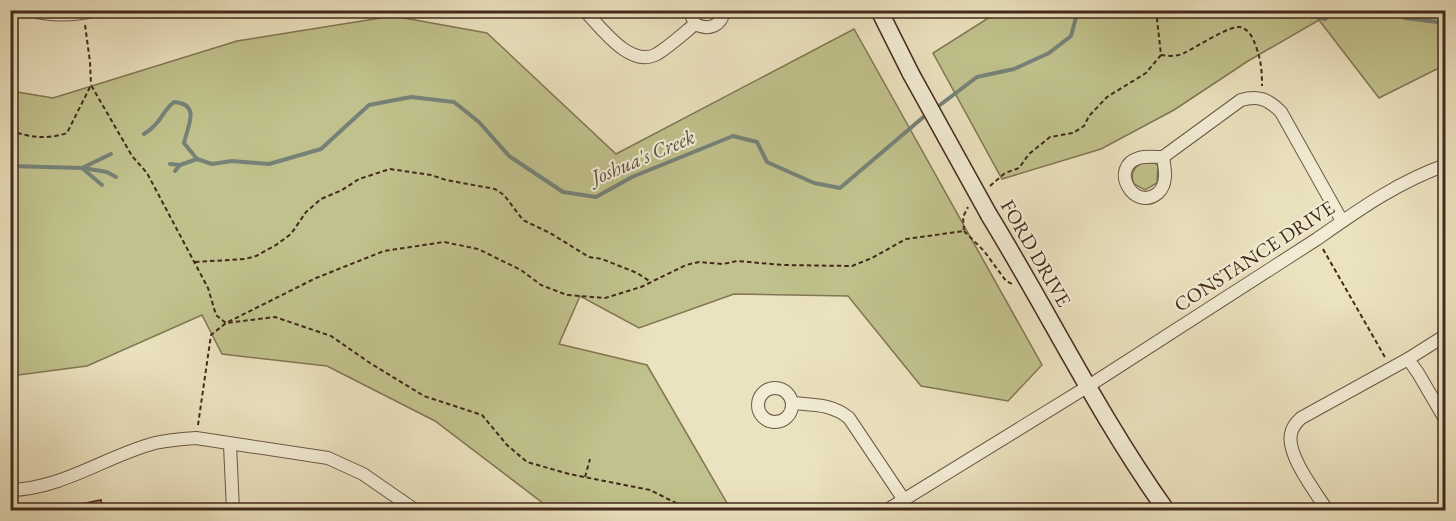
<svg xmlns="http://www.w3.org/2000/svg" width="1456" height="521" font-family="'EB Garamond',serif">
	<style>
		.green { fill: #c0c18c; stroke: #827654; stroke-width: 1.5 }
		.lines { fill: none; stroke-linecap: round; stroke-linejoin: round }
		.stream { stroke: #768278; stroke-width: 4 }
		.building { fill: #db8f86; stroke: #432a1c; stroke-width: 1.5 }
		.street-casing { stroke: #6d5845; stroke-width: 14 }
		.secondary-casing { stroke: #432a1c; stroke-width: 19 }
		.path { stroke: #432a1c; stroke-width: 2; stroke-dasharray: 4.5 3; stroke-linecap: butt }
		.street { stroke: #f2ecd5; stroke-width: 12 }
		.secondary { stroke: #f2ecd5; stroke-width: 16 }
		.secondary-bridge-casing { stroke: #432a1c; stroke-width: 19; stroke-linecap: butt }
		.secondary-bridge { stroke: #f2ecd5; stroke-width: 16 }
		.labels { text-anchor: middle; stroke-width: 4.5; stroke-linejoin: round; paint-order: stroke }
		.street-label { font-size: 20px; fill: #432a1c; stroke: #f2ecd5 }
		.water-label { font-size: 21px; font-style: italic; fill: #584f42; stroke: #f2ecd5 }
	</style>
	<rect width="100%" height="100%" fill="#ebe2bf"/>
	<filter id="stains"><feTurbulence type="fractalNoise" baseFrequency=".00333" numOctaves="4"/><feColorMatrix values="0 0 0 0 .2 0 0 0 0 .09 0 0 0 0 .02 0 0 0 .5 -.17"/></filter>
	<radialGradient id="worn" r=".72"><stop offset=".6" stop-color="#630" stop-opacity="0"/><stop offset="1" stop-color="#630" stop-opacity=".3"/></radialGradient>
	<g class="green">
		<polygon points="1001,10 1445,11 1445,65 1379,98 1319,20 1248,61 1174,110 1101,149 1002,179 933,53"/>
		<polygon points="393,16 487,33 616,154 854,29 1042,365 1008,401 921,386 848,296 734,294 639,328 580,296 559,344 647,365 731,510 552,510 435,421 327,366 222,354 202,315 87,366 11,376 11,91 53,98 237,41"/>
		<path d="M1142,163h12l4,2 -1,18 -12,7 -11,-6c-4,-9 -1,-17 8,-21z"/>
	</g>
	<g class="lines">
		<g class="stream">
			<polyline points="1223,10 1287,17 1306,15 1325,19 1335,10"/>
			<polyline points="1385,10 1405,18 1446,23"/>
			<polyline points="936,108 977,77 1014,69 1049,53 1071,36 1078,10"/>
			<path d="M144,134c18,-11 17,-22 30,-32 27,2 14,23 10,41l13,16 15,5 20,-3 37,3 52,-15 48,-44 42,-8 43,5 25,20 30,34 54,36 33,5 36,-20 101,-41 24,6 10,20 47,21 26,5 87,-74"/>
			<polyline points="170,164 180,165"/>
			<polyline points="10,166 82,168 111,154"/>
			<polyline points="82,168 102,185"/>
			<polyline points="83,168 107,172 116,177"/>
			<polyline points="175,171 180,165 197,159"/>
		</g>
	</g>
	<polygon class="building" points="101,500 103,510 72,510 71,506"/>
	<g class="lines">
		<g class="street-casing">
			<g id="street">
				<path d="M30,10c19,6 46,6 65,0"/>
				<path d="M584,10c17,17 46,59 73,44 13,-8 26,-20 38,-30"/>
				<path d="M689,10l6,14c14,7 27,2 29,-14"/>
				<path d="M1163,157l78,-57c17,-5 27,-1 40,12l61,109"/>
				<path d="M1163,157c2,12 5,27 -5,36 -24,20 -50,-26 -19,-35 7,-2 16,-1 24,-1z"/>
				<polyline points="1446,335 1408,359 1418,373 1446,421"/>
				<circle cx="775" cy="405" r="17"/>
				<path d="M792,403c22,2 40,1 57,15l55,82"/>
				<polyline points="230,445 233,510"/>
				<path d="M10,490c52,-1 96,-34 145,-47 13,-3 27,-4 41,-5l132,20 35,16 52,36"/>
				<path d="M887,510l200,-123 230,-148c40,-28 82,-58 129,-74"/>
				<path d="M1327,510c-11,-17 -41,-56 -36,-76 1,-7 5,-11 10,-16l107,-59"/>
			</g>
		</g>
		<g class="secondary-casing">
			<g id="secondary">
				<polyline points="879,10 911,74"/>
				<path d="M989,215c60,98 110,201 177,295"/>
			</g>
		</g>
		<g class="path">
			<polyline points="85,25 90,62 91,85"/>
			<path d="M1161,55c7,1 16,2 23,-2 11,-5 44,-27 56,-26 8,2 13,10 15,17 6,15 7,26 7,42"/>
			<path d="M10,131c21,6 36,9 57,2l24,-48 41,71 15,17 61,115 8,27 10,8 90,-45 68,-27 60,-9 34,7 43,21 20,15 26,10 38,3 36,-11 45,-22 13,-3 24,2 14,-3 46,4 69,1 20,-8 34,-19 58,-8 -1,-14 5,-10"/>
			<polyline points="990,186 1005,173 1019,168 1029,154 1050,137 1073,133 1084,126 1089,116 1107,97 1146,73 1161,55 1156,10"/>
			<polyline points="964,231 984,251 1006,281 1014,285"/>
			<polyline points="1323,249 1386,359"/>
			<polyline points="195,262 245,259 256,256 276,245 291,234 306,212 321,199 342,190 359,179 390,169 431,175 446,180 495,189 504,195 523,220 550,233 589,257 602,259 637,273 651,282"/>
			<polyline points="198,425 211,335 226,323 275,317 331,336 370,363 424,396 482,415 507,445 527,462 569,474 650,490 690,510"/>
			<polyline points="585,477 590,459"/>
		</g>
		<use href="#street" class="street"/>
		<use href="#secondary" class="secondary"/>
		<g class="secondary-bridge-casing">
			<polyline id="secondary-bridge" points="911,74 989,215"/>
		</g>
		<use href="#secondary-bridge" class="secondary-bridge"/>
	</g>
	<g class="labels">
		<g class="street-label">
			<text transform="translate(1036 253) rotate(60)" y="7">FORD DRIVE</text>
			<text transform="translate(1254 256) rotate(-33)" y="7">CONSTANCE DRIVE</text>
		</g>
		<g class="water-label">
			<text transform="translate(643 157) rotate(-23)" y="7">Joshua's Creek</text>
		</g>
	</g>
	<rect width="1456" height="521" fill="none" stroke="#ebe2bf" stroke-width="36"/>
	<rect x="12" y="12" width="1432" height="497" fill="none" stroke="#432a1c" stroke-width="3"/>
	<rect x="18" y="18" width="1420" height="485" fill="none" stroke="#432a1c" stroke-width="1.5"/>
	<rect width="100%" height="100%" filter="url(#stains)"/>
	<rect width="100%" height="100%" fill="url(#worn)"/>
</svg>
